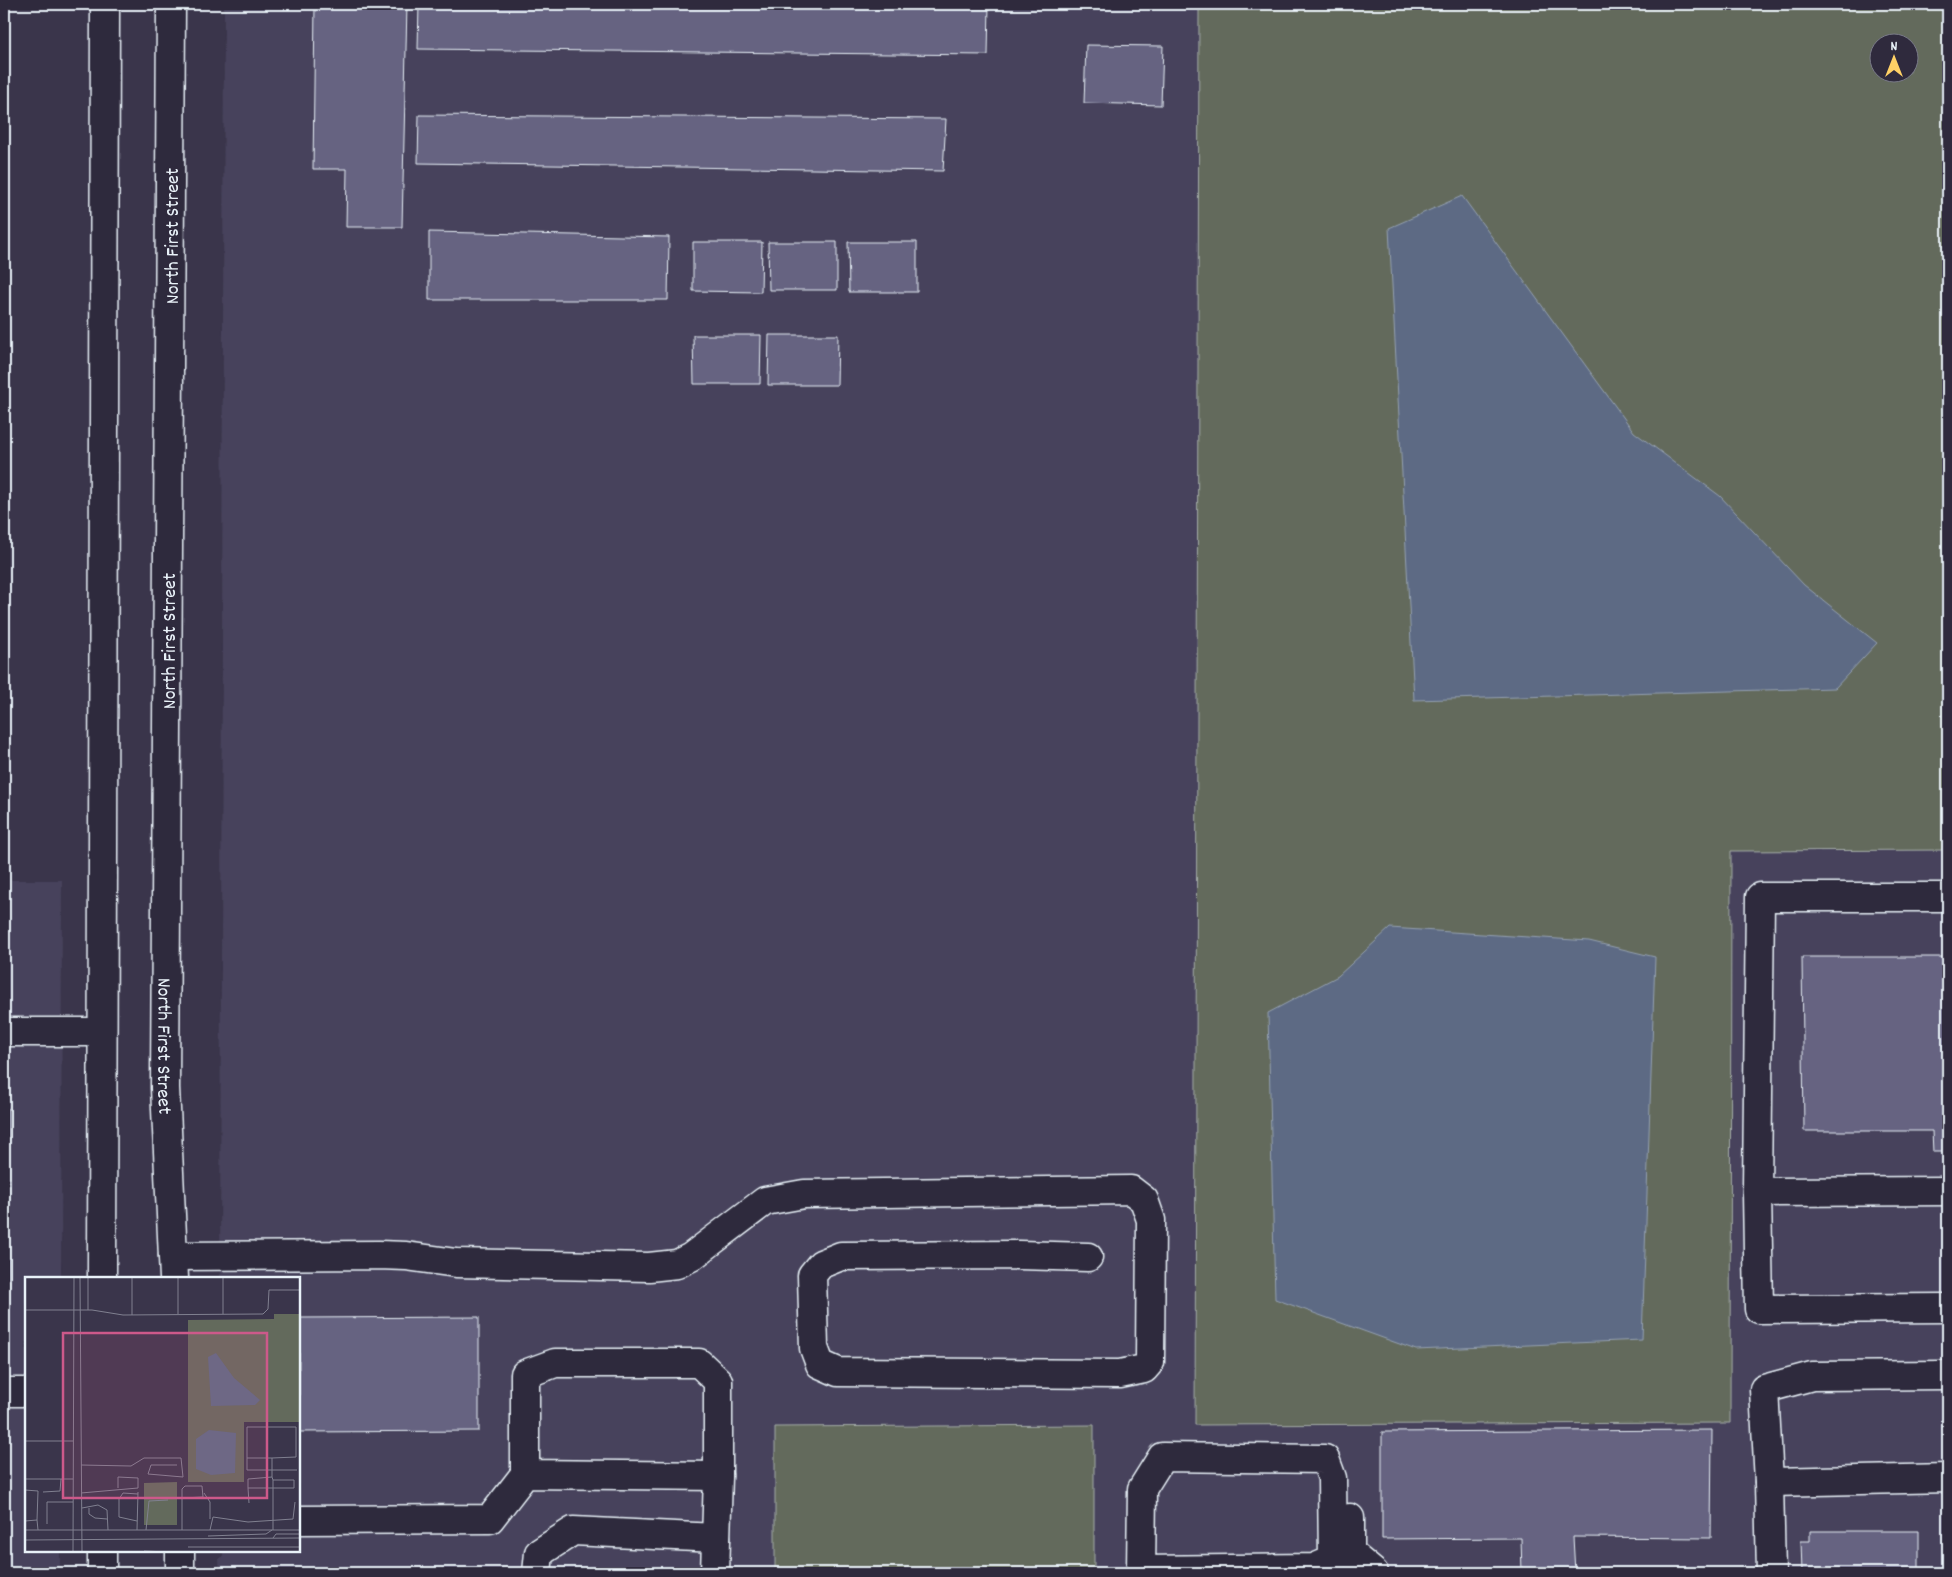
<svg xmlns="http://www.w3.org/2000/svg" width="1952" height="1577" font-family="Dekko,sans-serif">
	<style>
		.built { fill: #47435b }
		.green { fill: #636a5c; stroke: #a6aeaa; fill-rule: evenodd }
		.water { fill: #5d6b84; stroke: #95a1b2 }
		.building { fill: #666381; stroke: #e8f1f8 }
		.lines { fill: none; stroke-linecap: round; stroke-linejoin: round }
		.minor-casing { stroke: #e8f1f8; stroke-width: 31 }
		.major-casing { stroke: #e8f1f8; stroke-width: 31 }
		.minor { stroke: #2f2a3d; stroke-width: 28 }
		.major { stroke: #2f2a3d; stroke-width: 28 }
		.labels { text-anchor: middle; stroke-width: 4.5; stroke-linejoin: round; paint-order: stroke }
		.street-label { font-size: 20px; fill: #e8f1f8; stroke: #2f2a3d }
		.inset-road { fill: none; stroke: #808090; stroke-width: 1 }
		.view { fill: #cd598a; fill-opacity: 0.15; stroke: #cd598a; stroke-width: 2.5 }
		.inset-edge { fill: none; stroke: #e8f1f8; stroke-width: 2.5 }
	</style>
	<rect width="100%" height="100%" fill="#3a354b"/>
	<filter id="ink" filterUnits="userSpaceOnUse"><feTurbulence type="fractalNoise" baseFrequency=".02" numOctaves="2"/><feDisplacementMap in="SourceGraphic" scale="10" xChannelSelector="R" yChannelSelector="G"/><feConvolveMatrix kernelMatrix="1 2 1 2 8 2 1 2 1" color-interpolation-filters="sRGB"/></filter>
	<g filter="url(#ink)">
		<g class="built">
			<polygon points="224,4 1199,4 1195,1425 1730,1423 1731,850 1948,850 1948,1573 1094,1573 1094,1425 775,1427 775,1573 220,1573 219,1559 223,1556 223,1551 299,1551 299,1278 220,1278"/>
			<polygon points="4,880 62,880 61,1278 26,1278 26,1551 60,1551 60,1573 4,1573"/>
		</g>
		<g class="green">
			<path d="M1199,4h749v846l-217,1 -1,572 -535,2zM1880,42h30v30h-30z"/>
			<polygon points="1094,1425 1094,1573 775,1573 775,1427"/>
		</g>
		<g class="water">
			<polygon points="1462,196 1634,432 1720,496 1804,585 1877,643 1835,688 1414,700 1389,228"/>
			<polygon points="1390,928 1589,941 1655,957 1642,1340 1416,1350 1275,1299 1268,1013 1338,976"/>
		</g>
		<g class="building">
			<polygon points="315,4 407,4 402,227 346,227 347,169 313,169"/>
			<polygon points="419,4 989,4 988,55 418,49"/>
			<polygon points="1086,45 1163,46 1161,105 1084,103"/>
			<polygon points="419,115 946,119 943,171 418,163"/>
			<polygon points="429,232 669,237 668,300 429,300"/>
			<polygon points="693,242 762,242 761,292 693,291"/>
			<polygon points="768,242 837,242 837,290 769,290"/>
			<polygon points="848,242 917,242 917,292 849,292"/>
			<polygon points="693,335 761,335 760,384 694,384"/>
			<polygon points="769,335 838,335 837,385 768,385"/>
			<polygon points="1802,957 1948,957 1948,1152 1933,1152 1932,1131 1804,1131"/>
			<polygon points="4,1108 8,1108 9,1332 4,1332"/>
			<polygon points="479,1317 479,1431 299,1432 299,1318"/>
			<polygon points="1712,1430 1711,1538 1573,1537 1575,1573 1522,1573 1521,1538 1382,1539 1382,1432"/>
			<polygon points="1810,1531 1919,1531 1919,1573 1802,1573 1801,1541 1810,1541"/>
		</g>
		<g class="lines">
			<g class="minor-casing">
				<g id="minor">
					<polyline points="1948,897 1760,897 1757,1192 1759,1309 1948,1308"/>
					<polyline points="4,1032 102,1032"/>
					<polyline points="1757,1192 1948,1191"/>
					<polyline points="173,1256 379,1255 406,1256 456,1263 649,1267 677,1264 691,1257 765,1201 804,1194 1131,1190 1144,1200 1151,1220 1150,1362 1144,1369 1120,1374 838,1372 820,1364 814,1348 812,1275 821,1264 841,1256 1019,1255 1088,1257"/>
					<polyline points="1948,1375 1812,1376 1764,1389 1769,1482 1948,1478"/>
					<polyline points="4,1392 26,1392"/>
					<polyline points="1769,1482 1771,1573"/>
					<polyline points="1350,1518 1350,1553 1374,1573"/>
					<polyline points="299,1520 490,1519 525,1474 525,1374 555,1363 699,1363 718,1381 718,1476 525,1474"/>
					<polyline points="537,1573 539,1553 573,1531 716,1538"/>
					<polyline points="715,1573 718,1476"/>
					<polyline points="1141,1573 1142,1489 1162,1457 1325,1459 1332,1478 1333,1560 1314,1568 1141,1570"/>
				</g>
			</g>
			<g class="major-casing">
				<g id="major">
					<path id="s1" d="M171,4l-6,1084 9,190"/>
					<polyline points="102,1278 105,4"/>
					<polyline points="180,1551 180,1573"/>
					<polyline points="102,1573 102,1551"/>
				</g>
			</g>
			<use href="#minor" class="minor"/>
			<use href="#major" class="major"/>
		</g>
	</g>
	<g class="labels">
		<g class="street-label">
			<text transform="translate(171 236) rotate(-90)" y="7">North First Street</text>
			<text transform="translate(168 641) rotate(-90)" y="7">North First Street</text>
			<text dy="7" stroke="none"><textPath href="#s1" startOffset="1042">North First Street</textPath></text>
		</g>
	</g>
	<g transform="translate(25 1277)">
		<rect width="275" height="275" fill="#3a354b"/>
		<path d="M249,37h26v108h-56v60h-56v-162l86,-1zM152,205v43h-33v-42z" fill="#636a5c"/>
		<path d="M191,76l18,25 26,22 -5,5 -44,1 -3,-49zM184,153l27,3 -1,40 -24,2 -15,-6v-30z" fill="#5d6b84"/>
		<path class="inset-road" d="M55,0l2,275M63,0v33M153,0v37M0,33h67l31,5 140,-1 5,-5 1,-19h31M198,37v-37M107,38v-38M0,164h48M222,181h25M56,188l50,1 13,-8h37l2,19 -35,-3 3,-9h26M247,200l-24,2v9h46v-8h-21M0,202h48M223,211l1,15M0,213l13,1 -1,29M18,215l17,-1 1,-12M56,216l57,-5v-10l-20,-1v11M179,216l6,9v17M157,221l21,-1 -1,-11h-17l-3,3v41M57,231l16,-3 9,5 1,20M64,231v6l6,4 12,1M0,244l12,-1 1,10M112,244l-18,-4v-18l4,-6 15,1M22,247v-22h26M0,253h275M112,253l1,-38M121,253l3,-29 19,-1M185,253l3,-13 35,5 45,-3 2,-17M248,253v-50l-1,-3v-19l24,-1v-30h-49v43h50M183,259l58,-2 6,-4M248,261l3,-4h24M0,263l275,-2M163,270h112M119,274l24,1M48,275l1,-275"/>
		<path class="view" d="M38,56h204v165h-204z"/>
		<rect width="275" height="275" class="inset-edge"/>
	</g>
	<rect width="1952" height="1577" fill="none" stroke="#2f2a3d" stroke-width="20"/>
	<rect x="10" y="10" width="1932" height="1557" fill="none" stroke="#e8f1f8" stroke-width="2" filter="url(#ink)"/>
	<g transform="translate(1894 58)"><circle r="24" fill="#2f2a3d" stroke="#797a88"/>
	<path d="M0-4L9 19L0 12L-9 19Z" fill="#ffd166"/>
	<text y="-8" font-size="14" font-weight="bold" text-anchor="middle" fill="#e8f1f8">N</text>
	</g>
</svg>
